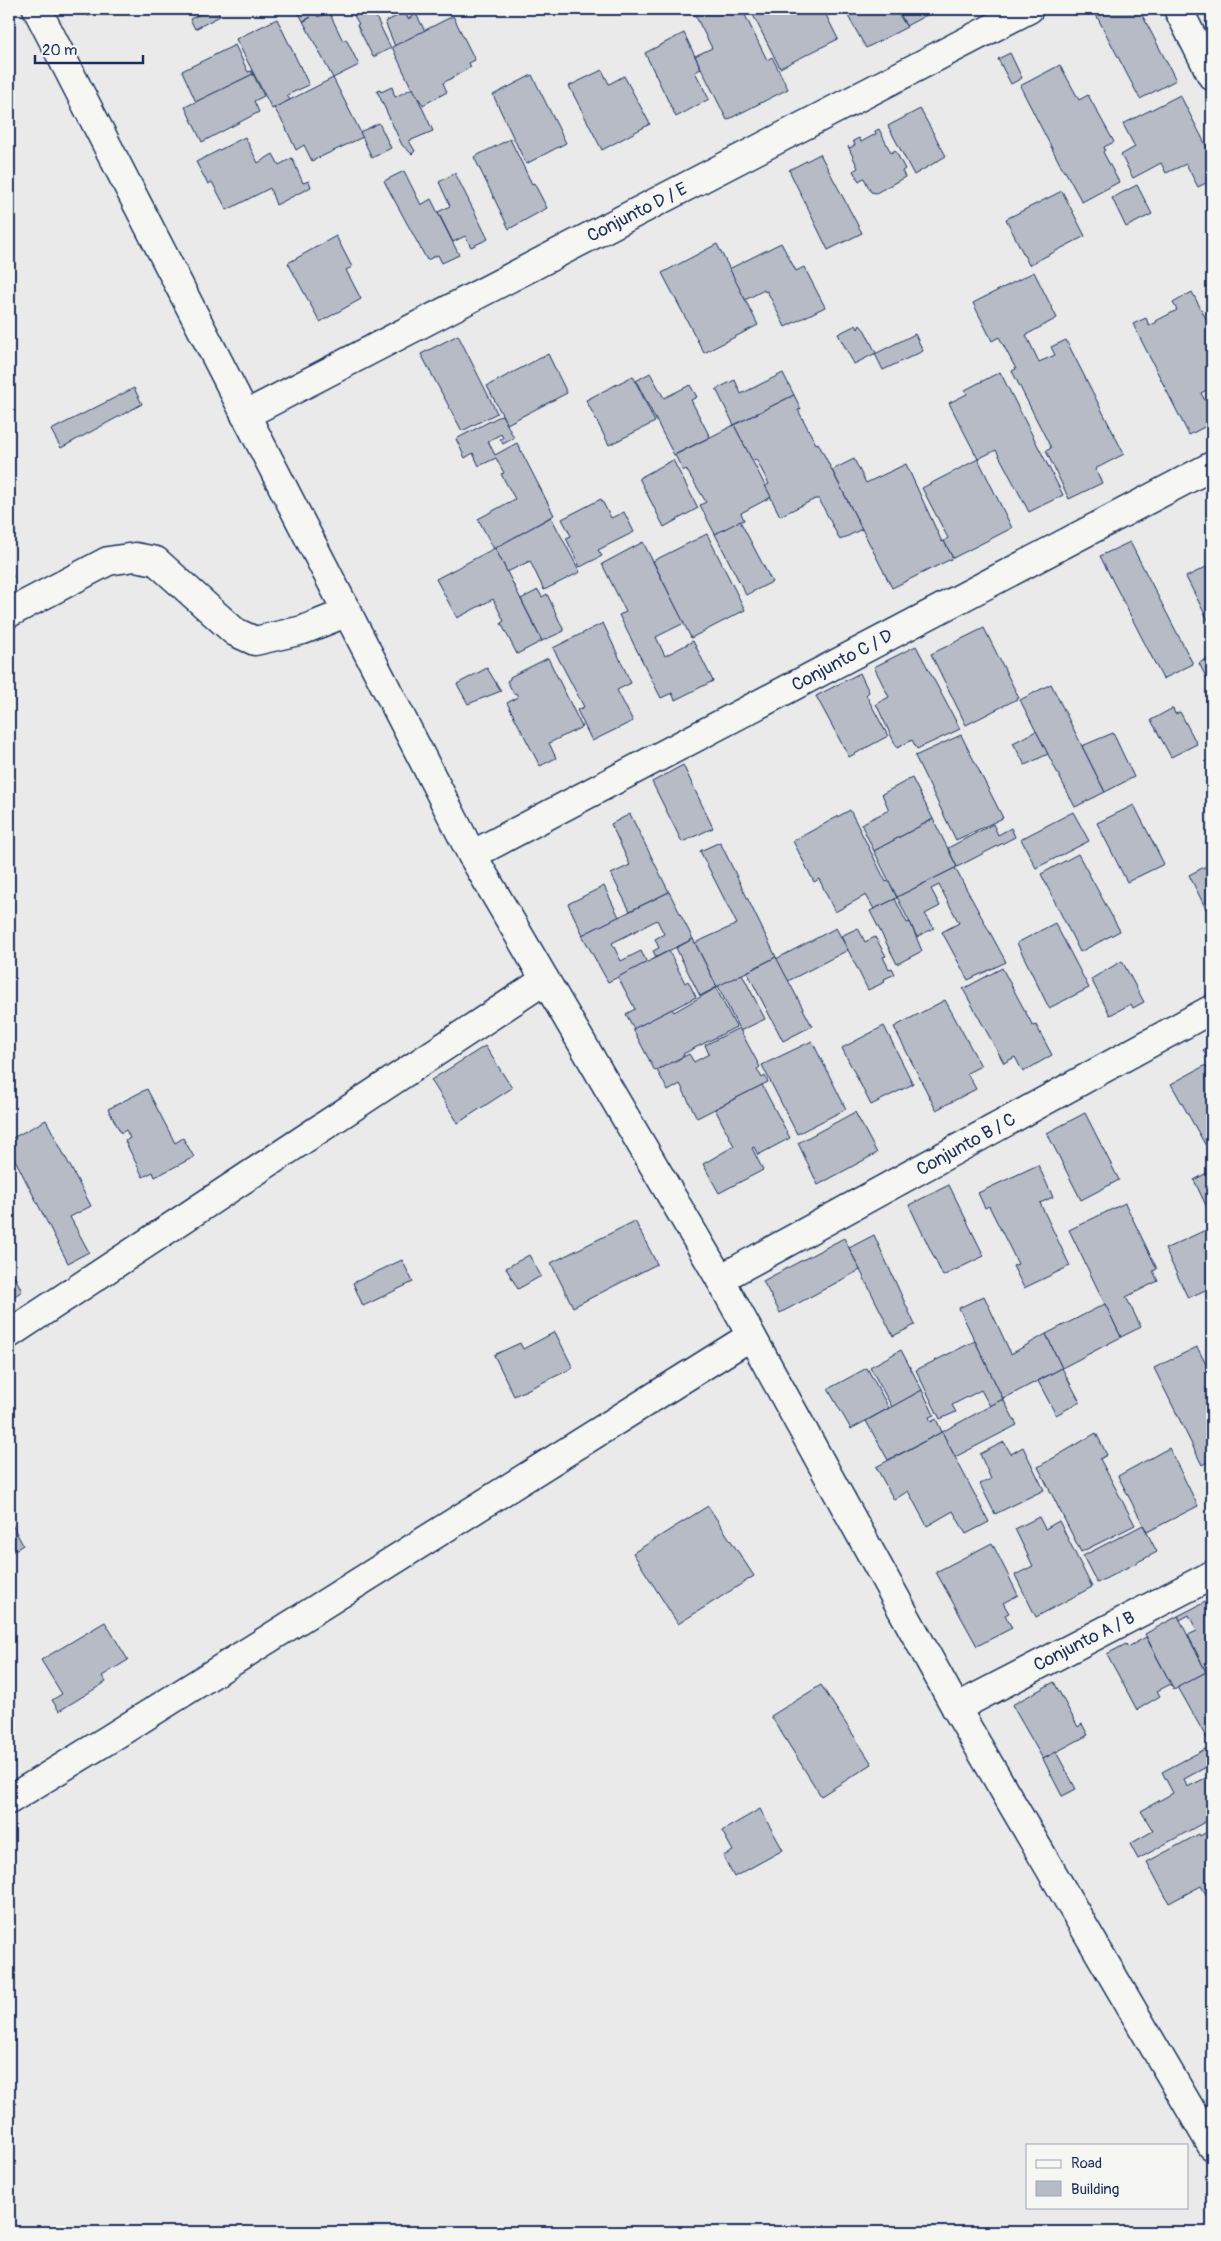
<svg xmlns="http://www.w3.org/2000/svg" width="1221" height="2241" font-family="Pangolin,sans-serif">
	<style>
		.building { fill: #b6bbc6; stroke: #1b2f5e }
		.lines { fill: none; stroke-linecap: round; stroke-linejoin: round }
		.minor-casing { stroke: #1b2f5e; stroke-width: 31 }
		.tertiary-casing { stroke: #1b2f5e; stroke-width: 31 }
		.minor { stroke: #f6f6f2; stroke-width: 28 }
		.tertiary { stroke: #f6f6f2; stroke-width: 28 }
		.labels { text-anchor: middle; stroke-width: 5; stroke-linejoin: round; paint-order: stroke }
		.street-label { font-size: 18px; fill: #1b2f5e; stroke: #f6f6f2 }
	</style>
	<rect width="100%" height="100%" fill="#e9eae9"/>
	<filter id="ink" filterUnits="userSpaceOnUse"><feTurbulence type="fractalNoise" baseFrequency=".02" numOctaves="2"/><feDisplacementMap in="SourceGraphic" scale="10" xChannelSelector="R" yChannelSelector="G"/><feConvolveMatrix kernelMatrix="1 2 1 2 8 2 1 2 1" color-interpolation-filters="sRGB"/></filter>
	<g filter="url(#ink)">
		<g class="building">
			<polygon points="81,9 103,9 88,16"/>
			<polygon points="211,9 216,9 220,16 195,29 190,19"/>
			<polygon points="297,9 326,9 316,14 318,17 329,12 343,41 346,39 359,65 333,78 304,23 303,22 311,17 303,21"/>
			<polygon points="350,9 372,9 391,48 373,57 357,25 359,24"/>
			<polygon points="703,9 742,9 767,60 772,57 788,89 727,120 695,56 712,48 694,13"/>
			<polygon points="750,9 823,9 838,39 780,68"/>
			<polygon points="844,9 895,9 907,27 866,48"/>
			<polygon points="898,9 938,9 906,26"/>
			<polygon points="1093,9 1139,9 1176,80 1140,99"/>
			<polygon points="405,12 408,19 416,14 425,31 395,46 385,22"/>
			<polygon points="453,16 475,60 469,63 471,67 443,83 447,92 423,105 411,87 392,47"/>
			<polygon points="277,19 309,85 287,95 290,100 272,109 236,39"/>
			<polygon points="684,33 701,69 695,72 709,99 676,117 645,53"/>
			<polygon points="235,45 248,72 251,71 253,74 196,102 182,71"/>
			<polygon points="1010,53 1022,78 1011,84 998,59"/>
			<polygon points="1060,65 1079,100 1088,95 1114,142 1104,147 1105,150 1103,152 1119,182 1082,202 1065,171 1064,172 1020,86"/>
			<polygon points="602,70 609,84 624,76 650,124 602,150 569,86"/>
			<polygon points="253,74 264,96 254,101 259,112 202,142 185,107"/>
			<polygon points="532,75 566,143 526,164 493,95"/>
			<polygon points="333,78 363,137 312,161 304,145 296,150 284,124 274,108"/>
			<polygon points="392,87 395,97 413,88 433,131 409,141 415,151 412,154 402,145 377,91 380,90 381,92"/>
			<polygon points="1180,95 1212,157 1212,180 1198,187 1186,164 1166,173 1161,163 1133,178 1121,155 1135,147 1123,124"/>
			<polygon points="920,109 946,156 914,175 888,126"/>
			<polygon points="379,123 391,148 372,158 360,132"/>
			<polygon points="879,129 891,153 895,150 905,169 902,171 905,177 876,193 871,192 864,178 859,181 853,171 858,168 848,146 850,148 855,145 853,141 859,138 861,142 876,134 875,131"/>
			<polygon points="245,137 258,163 273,154 279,165 292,158 303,183 309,181 311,187 276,205 270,188 227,210 212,182 208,184 196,162"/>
			<polygon points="510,139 532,184 534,183 547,208 509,229 474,157"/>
			<polygon points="820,154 862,233 828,250 789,170"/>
			<polygon points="404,171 421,205 431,199 459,255 442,263 438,255 427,260 384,181"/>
			<polygon points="455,173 488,239 471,247 465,236 453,242 438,212 450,206 439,182"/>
			<polygon points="1137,185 1152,214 1126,227 1112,198"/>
			<polygon points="1062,191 1085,236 1029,265 1006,219"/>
			<polygon points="336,236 352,267 346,270 361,299 320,322 288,263"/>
			<polygon points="781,243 796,271 804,267 825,307 785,327 767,291 765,292 764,290 745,300 729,269"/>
			<polygon points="717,244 758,325 704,353 662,273"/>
			<polygon points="1034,272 1057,318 1026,335 1039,362 1055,355 1051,347 1066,340 1124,454 1095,469 1102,483 1069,499 1046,451 1051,448 1012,371 1016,369 999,337 992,341 973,303"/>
			<polygon points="1192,292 1212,330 1212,387 1201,393 1212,414 1212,423 1189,435 1133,324 1146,318 1149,326 1157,322 1156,321 1177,310 1173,303"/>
			<polygon points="856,325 858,329 860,325 865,331 876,353 854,364 838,334"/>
			<polygon points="915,334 923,351 883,370 875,354"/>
			<polygon points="458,335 497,413 462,431 421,354"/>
			<polygon points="548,354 567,393 507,424 487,386"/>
			<polygon points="1000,372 1063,495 1029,512 996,450 978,459 949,403 967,394 965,390"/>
			<polygon points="650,373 664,398 690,385 697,397 691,400 710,437 674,455 636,381"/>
			<polygon points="783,373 794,395 734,425 716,389 735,380 741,394"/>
			<polygon points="633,376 655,422 609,445 586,400"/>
			<polygon points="134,388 142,404 61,448 51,430"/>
			<polygon points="794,395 801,409 798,410 816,444 818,443 862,529 840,540 819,499 815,499 780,516 765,486 769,484 756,459 752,461 734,425"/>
			<polygon points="502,415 514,438 503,444 500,439 503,438 501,434 488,441 495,455 517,443 554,515 494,549 478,519 515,499 501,474 504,473 496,458 479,466 473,453 465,458 456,439"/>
			<polygon points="734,425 771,497 741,513 744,520 715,534 700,505 706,502 686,469 683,471 675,455"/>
			<polygon points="854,459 866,483 906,464 942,542 944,541 953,558 892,588 832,470"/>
			<polygon points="978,459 1012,528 953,558 944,541 948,538 922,488"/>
			<polygon points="673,460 698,508 664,527 639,478"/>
			<polygon points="601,499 611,518 624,512 634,532 598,550 602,556 580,567 566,538 571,536 562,519"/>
			<polygon points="551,517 580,572 544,590 530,561 507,572 495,548"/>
			<polygon points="740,521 772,582 746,595 715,534"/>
			<polygon points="707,534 745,610 691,638 653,561"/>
			<polygon points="643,542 684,623 656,637 665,656 693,641 713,681 675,700 672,693 661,698 619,615 626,612 602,564"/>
			<polygon points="1130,542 1193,664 1163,679 1100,556"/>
			<polygon points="495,548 542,641 517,654 501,623 504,621 493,599 457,618 436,579"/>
			<polygon points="1212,564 1212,628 1186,577"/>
			<polygon points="9,568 13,577 9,580"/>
			<polygon points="538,590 542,597 547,594 564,631 542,641 521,599"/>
			<polygon points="603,623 631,683 617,690 633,721 592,741 577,710 584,707 553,648"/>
			<polygon points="984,628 1019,698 966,725 931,654"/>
			<polygon points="916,646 960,729 917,749 912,740 897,748 876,704 889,697 874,667"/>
			<polygon points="1212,656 1212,689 1199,663"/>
			<polygon points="548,658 582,727 549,743 556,758 540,766 507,703 518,697 516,693 514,694 507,681 510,679 510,677"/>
			<polygon points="487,668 501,691 468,704 457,684"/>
			<polygon points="860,673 869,692 866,695 888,736 849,757 816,696"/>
			<polygon points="1051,684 1105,792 1075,807 1020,700"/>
			<polygon points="1173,708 1175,714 1180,712 1197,744 1171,757 1151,720"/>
			<polygon points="1036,731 1048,754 1025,765 1013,743"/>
			<polygon points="1113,733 1134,777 1105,792 1082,746"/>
			<polygon points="961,735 1003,818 956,840 915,756"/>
			<polygon points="683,765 713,828 682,842 652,782"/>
			<polygon points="912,778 933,819 874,851 861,824 889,810 882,794"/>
			<polygon points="1134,805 1164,864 1127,882 1097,823"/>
			<polygon points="850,810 886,882 889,881 897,898 874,909 866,895 835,912 819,879 814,882 793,841"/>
			<polygon points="1073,812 1089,841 1036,868 1021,839"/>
			<polygon points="630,814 669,892 630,911 611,874 630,865 611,824"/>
			<polygon points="933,819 957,867 897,897 874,851"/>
			<polygon points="993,824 998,835 1011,828 1015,837 957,867 948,848"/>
			<polygon points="720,842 776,957 717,987 695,943 737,924 700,851"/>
			<polygon points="1078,854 1120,931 1080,952 1041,874"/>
			<polygon points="1212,863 1212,921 1189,875"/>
			<polygon points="955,868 1006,962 968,980 942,932 959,923 939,885 931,889 940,906 925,914 934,928 917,937 897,897"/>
			<polygon points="604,886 619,917 583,935 568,904"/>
			<polygon points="669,892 693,939 656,957 653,951 659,948 655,939 664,934 657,920 612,943 621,961 641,951 647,963 608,982 582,935"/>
			<polygon points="895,899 907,923 910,922 922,951 897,964 870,911"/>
			<polygon points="1055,923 1089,988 1049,1008 1017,943"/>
			<polygon points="836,928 848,950 788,981 776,959"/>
			<polygon points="858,928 865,942 875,937 886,956 883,957 889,969 892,968 895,974 884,979 885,982 868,990 841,936"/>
			<polygon points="693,939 717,987 700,996 676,948"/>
			<polygon points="669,951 685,983 688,981 696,997 634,1029 626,1014 635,1009 618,977"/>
			<polygon points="776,957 812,1026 783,1041 747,972"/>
			<polygon points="1122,961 1144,1002 1133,1008 1131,1004 1110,1015 1091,979"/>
			<polygon points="1002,968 1033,1026 1036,1025 1052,1055 1023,1072 1015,1057 1004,1063 963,989"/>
			<polygon points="742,974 765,1019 740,1031 718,986"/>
			<polygon points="716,988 736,1027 683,1054 684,1056 655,1071 633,1029 672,1009 674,1012"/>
			<polygon points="945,1000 981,1066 967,1073 976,1089 936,1110 894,1027"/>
			<polygon points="884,1026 913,1084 871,1105 842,1048"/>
			<polygon points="739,1028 760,1067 757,1069 762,1078 765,1076 768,1082 697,1118 680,1084 668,1091 657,1070 689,1054 694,1062 709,1054 705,1045"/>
			<polygon points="812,1041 846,1109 797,1134 762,1065"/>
			<polygon points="1212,1045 1212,1067 1203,1050"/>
			<polygon points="485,1046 512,1088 458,1123 431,1080"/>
			<polygon points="1206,1065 1212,1078 1212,1142 1206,1146 1171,1084"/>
			<polygon points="762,1085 790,1138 758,1155 754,1147 752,1148 763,1170 719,1193 703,1164 734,1146 715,1109"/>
			<polygon points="147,1089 175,1143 183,1138 194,1157 155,1177 153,1172 143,1177 125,1141 130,1138 126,1130 121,1133 108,1109"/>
			<polygon points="855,1112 877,1153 818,1185 798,1143"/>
			<polygon points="1085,1113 1119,1180 1081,1200 1047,1133"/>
			<polygon points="46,1120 91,1206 70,1217 89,1252 68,1263 9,1148 9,1140"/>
			<polygon points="1038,1165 1053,1197 1040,1203 1070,1266 1024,1288 1013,1266 1018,1264 989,1206 985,1208 978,1193"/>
			<polygon points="1212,1170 1212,1218 1194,1180"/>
			<polygon points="949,1185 984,1256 943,1276 909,1205"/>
			<polygon points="1125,1203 1157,1269 1153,1271 1158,1281 1126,1297 1141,1327 1121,1337 1069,1230"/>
			<polygon points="635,1221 657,1264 573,1307 551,1263"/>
			<polygon points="1212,1227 1212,1287 1188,1298 1165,1249"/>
			<polygon points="874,1235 915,1325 893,1336 849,1248"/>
			<polygon points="844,1238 860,1270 780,1313 763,1281"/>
			<polygon points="529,1255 541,1276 518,1289 506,1268"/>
			<polygon points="402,1260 413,1282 363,1306 353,1283"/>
			<polygon points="9,1266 22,1291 9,1300"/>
			<polygon points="984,1296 1011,1354 1046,1334 1062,1368 1003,1399 959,1308"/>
			<polygon points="1105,1304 1121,1337 1062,1368 1046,1334"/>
			<polygon points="555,1332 573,1368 514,1396 494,1355 520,1343 523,1349"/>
			<polygon points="975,1341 1003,1399 990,1406 981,1390 952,1405 956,1412 940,1419 916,1370"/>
			<polygon points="1197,1347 1208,1368 1212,1366 1212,1466 1209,1467 1207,1462 1202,1465 1154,1368"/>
			<polygon points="901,1350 922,1390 892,1407 870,1367"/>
			<polygon points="867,1368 889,1408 851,1429 828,1389"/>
			<polygon points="1062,1368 1080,1402 1056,1415 1038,1381"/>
			<polygon points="922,1390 934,1415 929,1417 931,1422 936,1419 942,1432 888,1460 866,1421"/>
			<polygon points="1003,1399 1017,1425 955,1457 942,1432"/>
			<polygon points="942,1432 989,1522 966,1534 953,1511 927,1526 908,1491 894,1500 876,1467"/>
			<polygon points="1096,1433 1107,1455 1100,1459 1135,1525 1081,1552 1038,1467"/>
			<polygon points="1004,1442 1011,1454 1023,1447 1044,1490 995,1514 980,1484 991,1479 980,1454"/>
			<polygon points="1169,1448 1198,1506 1147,1532 1118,1476"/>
			<polygon points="708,1506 754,1576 678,1624 633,1553"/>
			<polygon points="1039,1517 1045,1529 1059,1521 1092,1587 1036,1617 1015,1575 1033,1566 1015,1529"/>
			<polygon points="9,1519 23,1545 9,1554"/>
			<polygon points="1143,1525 1157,1552 1097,1583 1083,1556"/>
			<polygon points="992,1543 1018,1595 1003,1603 1009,1613 1005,1615 1012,1628 977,1646 936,1572"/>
			<polygon points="1211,1599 1212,1669 1206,1672 1188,1635 1197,1631 1189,1615 1180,1620 1178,1616"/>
			<polygon points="1178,1616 1206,1672 1174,1690 1145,1634"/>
			<polygon points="105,1622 128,1660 102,1676 106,1682 59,1711 52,1700 62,1694 41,1660"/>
			<polygon points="1146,1637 1171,1684 1157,1691 1160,1696 1137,1710 1107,1654 1126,1644 1128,1647"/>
			<polygon points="1212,1669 1212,1745 1211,1746 1178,1687"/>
			<polygon points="1054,1682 1078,1727 1082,1724 1088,1735 1043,1759 1012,1705"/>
			<polygon points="821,1685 872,1764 821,1796 771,1716"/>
			<polygon points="1211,1746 1212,1764 1184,1779 1187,1787 1212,1775 1212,1818 1138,1859 1130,1844 1153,1831 1141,1811 1173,1793 1162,1772"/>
			<polygon points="1056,1752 1076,1789 1062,1796 1043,1759"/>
			<polygon points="760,1809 783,1850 734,1877 723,1856 733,1851 722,1831"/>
			<polygon points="1212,1829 1212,1853 1210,1854 1212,1858 1212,1902 1211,1903 1201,1886 1169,1903 1147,1862 1199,1834 1200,1836"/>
		</g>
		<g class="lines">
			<g class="minor-casing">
				<g id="minor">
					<polyline points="1178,9 1212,76"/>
					<polyline points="245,415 1029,9"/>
					<polyline points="9,613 108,561 135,557 156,561 235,632 255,641 303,630 348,612"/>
					<polyline points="472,855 1212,466"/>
					<polyline points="720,1279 1212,1009"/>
					<polyline points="9,1334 545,980"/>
					<polyline points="956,1708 1212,1575"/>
					<polyline points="9,1800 109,1739 751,1336"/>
				</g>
			</g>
			<g class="tertiary-casing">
				<polyline id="tertiary" points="37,9 472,855 720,1279 956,1708 1212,2146"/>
			</g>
			<use href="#minor" class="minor"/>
			<use href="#tertiary" class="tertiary"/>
		</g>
	</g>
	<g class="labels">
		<g class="street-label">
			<text transform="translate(637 212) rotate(-27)" y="6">Conjunto D / E</text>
			<text transform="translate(842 660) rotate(-28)" y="6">Conjunto C / D</text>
			<text transform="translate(966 1144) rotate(-29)" y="6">Conjunto B / C</text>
			<text transform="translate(1084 1641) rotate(-27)" y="6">Conjunto A / B</text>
		</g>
	</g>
	<rect width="1221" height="2241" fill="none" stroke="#f6f6f2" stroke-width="30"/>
	<rect x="15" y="15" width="1191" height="2211" fill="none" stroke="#1b2f5e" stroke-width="2" filter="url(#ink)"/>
	<rect x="1026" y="2144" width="162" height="65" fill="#f6f6f2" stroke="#9ea6b7"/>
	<rect x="1036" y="2160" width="25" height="8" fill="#f6f6f2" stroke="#9ea6b7"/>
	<text x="1071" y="2168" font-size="15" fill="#1b2f5e">Road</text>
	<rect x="1036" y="2181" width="25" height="15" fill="#b6bbc6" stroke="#9ea6b7"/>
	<text x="1071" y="2194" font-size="15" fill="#1b2f5e">Building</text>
	<path d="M35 55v8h108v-8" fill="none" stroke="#1b2f5e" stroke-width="2.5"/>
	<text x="42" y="55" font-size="15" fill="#1b2f5e" stroke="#f6f6f2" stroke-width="4" paint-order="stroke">20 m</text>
</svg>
